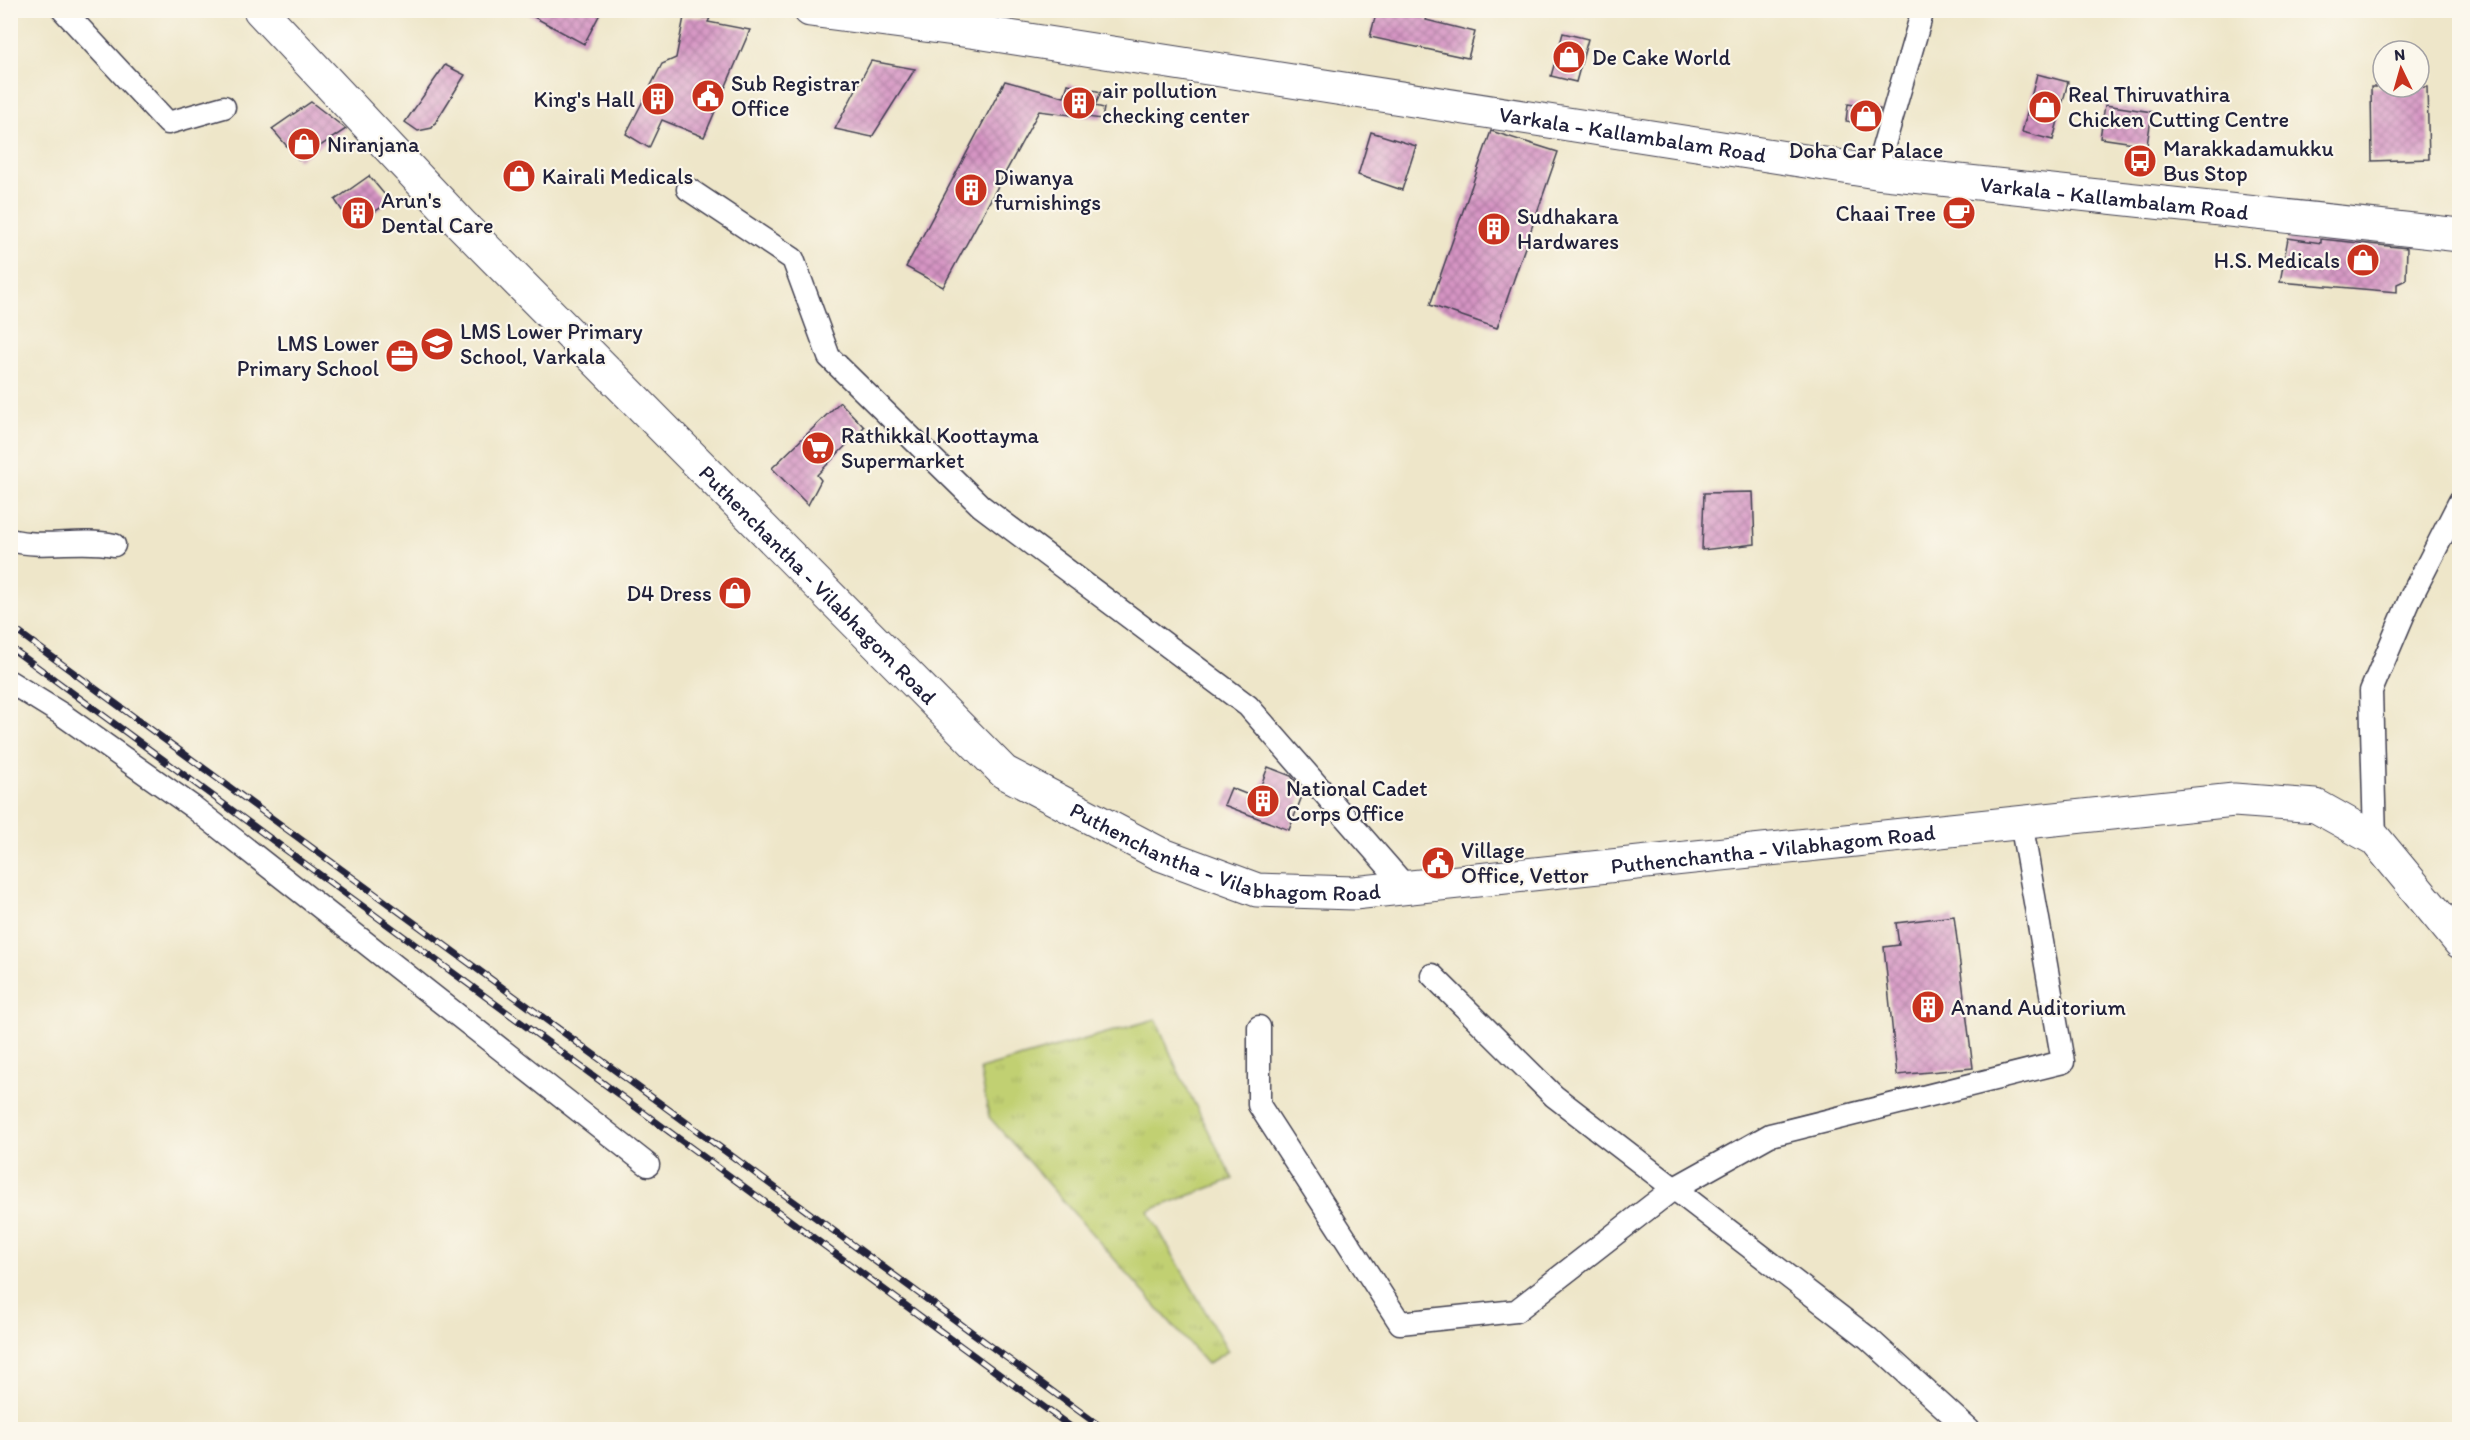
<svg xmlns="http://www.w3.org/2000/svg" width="2470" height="1440" font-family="Itim,sans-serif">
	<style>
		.grass { fill: url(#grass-tufts); stroke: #727956; stroke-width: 1.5 }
		.building { fill: url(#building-cross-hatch) }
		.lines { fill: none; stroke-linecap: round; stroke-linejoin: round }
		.street-casing { stroke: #413f50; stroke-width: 25 }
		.secondary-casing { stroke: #413f50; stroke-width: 35 }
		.street { stroke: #fff; stroke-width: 22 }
		.secondary { stroke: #fff; stroke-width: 33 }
		.rail-casing { stroke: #22223b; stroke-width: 7 }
		.rail { stroke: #fbf7ec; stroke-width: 4.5; stroke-dasharray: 14; stroke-linecap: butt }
		.labels { text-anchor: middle; stroke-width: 4.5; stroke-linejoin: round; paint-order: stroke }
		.poi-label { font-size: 22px; fill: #22223b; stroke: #fbf7ec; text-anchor: start }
		.street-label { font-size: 22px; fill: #22223b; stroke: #fbf7ec }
	</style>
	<defs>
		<pattern id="grass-tufts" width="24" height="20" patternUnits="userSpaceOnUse" patternTransform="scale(1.5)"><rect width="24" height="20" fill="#c1d072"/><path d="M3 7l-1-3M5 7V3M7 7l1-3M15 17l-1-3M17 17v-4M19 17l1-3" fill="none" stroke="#a6b264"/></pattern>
		<pattern id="building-cross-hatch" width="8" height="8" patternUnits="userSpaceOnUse" patternTransform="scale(1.5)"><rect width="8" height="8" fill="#d594c3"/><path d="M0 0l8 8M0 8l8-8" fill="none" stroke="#ac78a0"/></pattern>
	</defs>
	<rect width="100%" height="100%" fill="#fbf7ec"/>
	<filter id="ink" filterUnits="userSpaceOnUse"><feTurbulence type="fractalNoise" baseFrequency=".0167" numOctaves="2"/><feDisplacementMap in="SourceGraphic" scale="12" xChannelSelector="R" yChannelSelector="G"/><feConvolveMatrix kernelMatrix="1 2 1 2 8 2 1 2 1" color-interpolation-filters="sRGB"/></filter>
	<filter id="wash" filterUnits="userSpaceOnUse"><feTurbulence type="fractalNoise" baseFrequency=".008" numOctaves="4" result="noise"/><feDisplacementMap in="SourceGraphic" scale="24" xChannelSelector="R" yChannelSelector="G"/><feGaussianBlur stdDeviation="1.35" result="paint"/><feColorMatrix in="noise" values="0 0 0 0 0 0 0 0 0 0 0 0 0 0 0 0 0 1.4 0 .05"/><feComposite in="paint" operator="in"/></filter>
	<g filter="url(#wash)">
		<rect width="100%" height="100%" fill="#eee6c9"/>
		<polygon class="grass" points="1156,1019 1177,1069 1233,1179 1148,1211 1228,1351 1207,1364 989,1117 980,1069"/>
		<g id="blocks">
			<g class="building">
				<polygon points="521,10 602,10 584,44"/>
				<polygon points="1377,10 1429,10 1426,20 1475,32 1468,58 1370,37"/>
				<polygon points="684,17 710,18 708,22 750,30 704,137 662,120 649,148 626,134 662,64 676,58"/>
				<polygon points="1563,33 1588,39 1576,82 1551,76"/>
				<polygon points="871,61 915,69 872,137 835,129"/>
				<polygon points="445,65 465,75 432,128 418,131 405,122"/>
				<polygon points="2037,74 2068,82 2053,140 2022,132"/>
				<polygon points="1005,81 1064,97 1068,84 1101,92 1095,106 1104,108 1102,119 1039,111 943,287 906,267"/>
				<polygon points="2371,87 2427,87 2429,159 2372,161"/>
				<polygon points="311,102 346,129 299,160 272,129"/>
				<polygon points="1848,104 1880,109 1875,126 1846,121"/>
				<polygon points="2105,105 2152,112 2147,145 2100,138"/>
				<polygon points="1491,131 1558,152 1497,328 1430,305"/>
				<polygon points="1371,132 1416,146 1402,190 1358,175"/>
				<polygon points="369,176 390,201 353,227 335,200"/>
				<polygon points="2288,238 2321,243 2321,239 2407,248 2406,280 2397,284 2397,292 2280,282"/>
				<polygon points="840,402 864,427 817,475 821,480 808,505 772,468"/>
				<polygon points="1753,492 1755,544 1702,550 1704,493"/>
				<polygon points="1268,767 1291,776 1304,791 1289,830 1224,805 1231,788 1256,798"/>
				<polygon points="1954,916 1973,1068 1897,1075 1884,947 1899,945 1896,923"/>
			</g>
		</g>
	</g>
	<g filter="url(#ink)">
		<use href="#blocks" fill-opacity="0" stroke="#413f50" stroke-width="1.5"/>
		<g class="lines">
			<g class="street-casing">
				<g id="street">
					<polyline points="63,10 168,123 224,107"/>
					<polyline points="1876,172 1923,10"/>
					<polyline points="688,189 793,259 829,357 981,506 1248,706 1406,887"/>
					<path d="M10,540c34,9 69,-2 104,5"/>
					<polyline points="10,682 60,713 193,807 648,1165"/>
					<polyline points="2375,839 2371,691 2411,597 2460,501"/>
					<polyline points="1432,975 1554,1096 1868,1338 1969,1430"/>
					<polyline points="1259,1027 1259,1105 1400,1323 1516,1311 1673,1189 1770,1135 2063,1062 2021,822"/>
				</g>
			</g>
			<g class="secondary-casing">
				<g id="secondary">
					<path id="s1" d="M260,10l200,213 544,549 156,82 97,36 97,3 880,-93 82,6 59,33 85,103"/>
					<path id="s2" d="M810,10l167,22 899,140 584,63"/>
				</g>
			</g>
			<use href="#street" class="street"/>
			<use href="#secondary" class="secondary"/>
			<g class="rail-casing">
				<g id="rail">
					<polyline points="10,626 1105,1430"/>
					<polyline points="10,647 1075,1430"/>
				</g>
			</g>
			<use href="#rail" class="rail"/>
		</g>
	</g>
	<defs>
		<g id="shop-disc" transform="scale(1.725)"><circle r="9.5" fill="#c8321e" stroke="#fbf7ec"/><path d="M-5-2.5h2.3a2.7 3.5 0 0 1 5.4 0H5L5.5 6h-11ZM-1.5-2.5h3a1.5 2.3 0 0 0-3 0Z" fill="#fff"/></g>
		<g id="civic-disc" transform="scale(1.725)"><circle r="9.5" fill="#c8321e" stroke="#fbf7ec"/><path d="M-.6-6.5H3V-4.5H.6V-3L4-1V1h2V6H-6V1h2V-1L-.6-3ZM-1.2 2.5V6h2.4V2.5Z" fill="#fff"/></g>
		<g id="building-disc" transform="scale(1.725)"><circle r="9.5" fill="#c8321e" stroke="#fbf7ec"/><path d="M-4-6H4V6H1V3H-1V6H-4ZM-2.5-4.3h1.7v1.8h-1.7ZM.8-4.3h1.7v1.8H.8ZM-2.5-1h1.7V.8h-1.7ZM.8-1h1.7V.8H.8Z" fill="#fff"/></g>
		<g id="bus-disc" transform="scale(1.725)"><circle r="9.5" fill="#c8321e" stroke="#fbf7ec"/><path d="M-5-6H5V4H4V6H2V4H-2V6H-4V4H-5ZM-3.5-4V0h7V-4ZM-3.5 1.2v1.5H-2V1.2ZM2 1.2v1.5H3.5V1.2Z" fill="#fff"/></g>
		<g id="cafe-disc" transform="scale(1.725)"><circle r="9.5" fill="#c8321e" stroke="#fbf7ec"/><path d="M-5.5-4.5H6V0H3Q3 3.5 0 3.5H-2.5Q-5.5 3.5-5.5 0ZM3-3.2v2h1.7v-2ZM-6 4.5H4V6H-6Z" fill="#fff"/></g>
		<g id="school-disc" transform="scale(1.725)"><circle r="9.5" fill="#c8321e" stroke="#fbf7ec"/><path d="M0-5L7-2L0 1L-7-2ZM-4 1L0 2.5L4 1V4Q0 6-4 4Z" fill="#fff"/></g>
		<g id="office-disc" transform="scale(1.725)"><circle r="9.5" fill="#c8321e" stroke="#fbf7ec"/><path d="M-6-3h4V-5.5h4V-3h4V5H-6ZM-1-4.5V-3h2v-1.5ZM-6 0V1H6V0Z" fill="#fff"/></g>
		<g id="supermarket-disc" transform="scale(1.725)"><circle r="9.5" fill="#c8321e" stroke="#fbf7ec"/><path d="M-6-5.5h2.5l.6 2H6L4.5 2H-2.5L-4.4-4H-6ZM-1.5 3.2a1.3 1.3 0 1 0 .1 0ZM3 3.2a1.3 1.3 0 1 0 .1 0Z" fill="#fff"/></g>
	</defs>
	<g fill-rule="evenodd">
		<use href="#shop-disc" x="1569" y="57"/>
		<use href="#civic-disc" x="708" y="96"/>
		<use href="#building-disc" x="658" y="99"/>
		<use href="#building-disc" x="1079" y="103"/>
		<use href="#shop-disc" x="2045" y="107"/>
		<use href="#shop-disc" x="1866" y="116"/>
		<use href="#shop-disc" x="304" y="144"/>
		<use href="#bus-disc" x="2140" y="161"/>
		<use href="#shop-disc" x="519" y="176"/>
		<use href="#building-disc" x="971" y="190"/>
		<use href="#building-disc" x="358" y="213"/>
		<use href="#cafe-disc" x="1959" y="213"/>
		<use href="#building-disc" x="1494" y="229"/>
		<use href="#shop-disc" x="2363" y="260"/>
		<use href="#school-disc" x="437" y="344"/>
		<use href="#office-disc" x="402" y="356"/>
		<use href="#supermarket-disc" x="818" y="448"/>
		<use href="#shop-disc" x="735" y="593"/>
		<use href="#building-disc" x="1263" y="801"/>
		<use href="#civic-disc" x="1438" y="863"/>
		<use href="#building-disc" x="1928" y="1007"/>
	</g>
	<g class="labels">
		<g class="poi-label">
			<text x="1592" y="65">De Cake World</text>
			<text x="731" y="91">Sub Registrar<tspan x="731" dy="25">Office</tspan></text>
			<text x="1102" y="98">air pollution<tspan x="1102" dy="25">checking center</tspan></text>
			<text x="2068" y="102">Real Thiruvathira<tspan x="2068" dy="25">Chicken Cutting Centre</tspan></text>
			<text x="635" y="107" text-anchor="end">King's Hall</text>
			<text x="327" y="152">Niranjana</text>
			<text x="2163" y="156">Marakkadamukku<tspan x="2163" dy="25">Bus Stop</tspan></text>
			<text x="1866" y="158" text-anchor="middle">Doha Car Palace</text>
			<text x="542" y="184">Kairali Medicals</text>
			<text x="994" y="185">Diwanya<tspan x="994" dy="25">furnishings</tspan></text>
			<text x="381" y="208">Arun's<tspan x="381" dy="25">Dental Care</tspan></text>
			<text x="1936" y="221" text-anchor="end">Chaai Tree</text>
			<text x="1517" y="224">Sudhakara<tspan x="1517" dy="25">Hardwares</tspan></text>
			<text x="2340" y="268" text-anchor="end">H.S. Medicals</text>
			<text x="460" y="339">LMS Lower Primary<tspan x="460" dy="25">School, Varkala</tspan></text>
			<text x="379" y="351" text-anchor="end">LMS Lower<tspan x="379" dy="25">Primary School</tspan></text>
			<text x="841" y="443">Rathikkal Koottayma<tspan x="841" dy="25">Supermarket</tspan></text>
			<text x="712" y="601" text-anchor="end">D4 Dress</text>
			<text x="1286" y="796">National Cadet<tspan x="1286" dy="25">Corps Office</tspan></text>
			<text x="1461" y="858">Village<tspan x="1461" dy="25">Office, Vettor</tspan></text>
			<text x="1951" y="1015">Anand Auditorium</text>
		</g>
		<g class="street-label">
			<text dy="8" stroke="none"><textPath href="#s2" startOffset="832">Varkala - Kallambalam Road</textPath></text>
			<text dy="8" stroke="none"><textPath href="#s2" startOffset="1318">Varkala - Kallambalam Road</textPath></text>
			<text dy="8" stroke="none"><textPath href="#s1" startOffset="801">Puthenchantha - Vilabhagom Road</textPath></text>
			<text dy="8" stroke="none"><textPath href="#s1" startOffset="1305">Puthenchantha - Vilabhagom Road</textPath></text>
			<text dy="8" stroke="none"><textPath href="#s1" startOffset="1863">Puthenchantha - Vilabhagom Road</textPath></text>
		</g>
	</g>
	<rect width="2470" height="1440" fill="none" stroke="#fbf7ec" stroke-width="36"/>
	<g transform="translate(2401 69) rotate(355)"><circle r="28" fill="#fbf7ec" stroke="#a4a2a5" stroke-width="1.5"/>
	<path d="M0-4.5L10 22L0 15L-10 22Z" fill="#c8321e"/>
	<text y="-9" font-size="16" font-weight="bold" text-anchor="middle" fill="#22223b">N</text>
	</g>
</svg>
